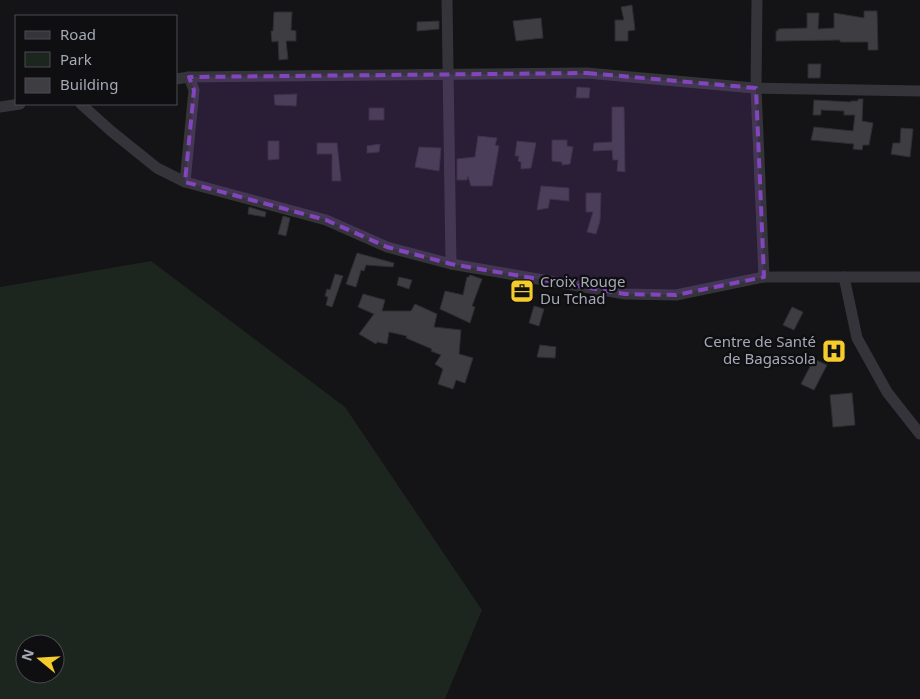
<svg xmlns="http://www.w3.org/2000/svg" width="920" height="699" font-family="'Noto Sans',sans-serif">
	<style>
		.green { fill: #1d251f; fill-rule: evenodd }
		.building { fill: #3e3d42; stroke: #2e2d31 }
		.lines { fill: none; stroke-linecap: round; stroke-linejoin: round }
		.minor { stroke: #34343a; stroke-width: 11 }
		.marked { fill: #8345bd; fill-opacity: 0.2; stroke: #8345bd; stroke-width: 4; stroke-dasharray: 10 6; stroke-linejoin: round }
		.labels { text-anchor: middle; stroke-width: 4.5; stroke-linejoin: round; paint-order: stroke }
		.poi-label { font-size: 15px; fill: #a5a8b6; stroke: #0f0e10; text-anchor: start }
	</style>
	<rect width="100%" height="100%" fill="#141315"/>
	<path class="green" d="M151,261l194,146 137,203 -37,89h-445v-412zM25,644h30v30h-30z"/>
	<g class="building">
		<polygon points="632,5 635,30 628,31 628,41 615,41 615,20 624,20 621,7"/>
		<polygon points="864,11 877,11 878,50 868,50 868,42 840,42 840,40 776,41 776,31 778,31 778,29 807,28 807,13 819,13 818,29 834,28 834,13 864,18"/>
		<polygon points="274,12 292,12 291,30 296,31 296,41 286,41 288,59 279,60 278,41 272,42 271,31 273,31"/>
		<polygon points="541,18 543,38 516,41 513,21"/>
		<polygon points="439,21 439,29 417,31 417,22"/>
		<polygon points="808,64 821,64 820,78 808,78"/>
		<polygon points="577,87 590,88 589,98 576,98"/>
		<polygon points="297,94 296,106 275,105 274,95"/>
		<polygon points="858,99 863,99 862,121 873,123 869,145 863,145 862,150 853,149 854,144 811,140 814,127 853,131 855,115 844,115 844,111 821,110 821,115 813,115 814,100 851,102 851,101 858,101"/>
		<polygon points="612,107 624,107 625,172 617,171 618,160 613,160 612,150 593,151 594,143 612,142"/>
		<rect x="369" y="108" width="15" height="12"/>
		<polygon points="901,128 913,129 910,157 891,154 893,143 900,143"/>
		<polygon points="478,136 497,138 495,145 499,146 492,186 471,186 468,176 467,180 457,180 457,159 475,157"/>
		<polygon points="552,140 567,140 567,146 573,147 570,164 562,165 562,162 552,161"/>
		<polygon points="268,141 279,141 279,159 268,160"/>
		<polygon points="517,141 536,143 531,168 521,169 521,162 518,161 519,156 515,156"/>
		<polygon points="317,143 337,143 341,181 332,181 332,154 317,154"/>
		<polygon points="380,144 379,152 367,153 367,146"/>
		<polygon points="419,147 441,148 439,171 415,167"/>
		<polygon points="541,186 569,188 569,201 550,199 548,208 537,210"/>
		<polygon points="586,193 601,193 600,221 596,234 587,232 593,212 586,212"/>
		<polygon points="249,207 266,212 265,217 248,214"/>
		<polygon points="283,216 290,218 286,236 278,234"/>
		<polygon points="357,253 394,263 393,267 366,265 364,271 361,270 356,287 346,284"/>
		<polygon points="335,274 343,276 332,307 326,305 328,297 325,296 327,289 330,290"/>
		<polygon points="470,275 482,279 472,306 475,307 470,323 440,309 445,291 463,295 467,277 469,277"/>
		<polygon points="399,277 412,280 409,289 397,285"/>
		<polygon points="363,294 385,300 382,311 411,311 415,304 437,314 434,327 461,330 459,354 473,358 465,383 456,380 453,389 438,384 443,369 435,364 441,355 431,351 432,349 406,338 407,336 389,332 387,344 377,342 376,344 359,334 374,314 358,307"/>
		<polygon points="534,306 544,309 539,326 529,323"/>
		<polygon points="792,307 803,312 794,330 783,325"/>
		<polygon points="540,345 556,347 555,358 537,357"/>
		<polygon points="814,359 827,365 814,390 801,384"/>
		<polygon points="852,393 855,425 833,427 830,395"/>
	</g>
	<g class="lines">
		<g class="minor">
			<polyline points="447,0 451,264"/>
			<polyline points="757,0 756,88 764,277"/>
			<polyline points="176,79 189,77 587,73 754,88 920,91"/>
			<polyline points="81,104 111,131 157,168 185,182 326,220 387,247 451,264 625,294 676,295 764,277 920,277"/>
			<polyline points="0,107 20,104"/>
			<polyline points="185,182 194,90 189,77"/>
			<polyline points="844,277 857,338 887,392 920,434"/>
		</g>
	</g>
	<path class="marked" d="M587,73l169,15 8,189 -88,18 -51,-1 -174,-30 -64,-17 -61,-27 -141,-38 9,-92 -5,-13z"/>
	<defs>
		<g id="office-square" transform="scale(1.25)"><rect x="-9" y="-9" width="18" height="18" rx="4" fill="#f5cc2c" stroke="#0f0e10"/><path d="M-6-3h4V-5.5h4V-3h4V5H-6ZM-1-4.5V-3h2v-1.5ZM-6 0V1H6V0Z" fill="#111"/></g>
		<g id="hospital-square" transform="scale(1.25)"><rect x="-9" y="-9" width="18" height="18" rx="4" fill="#f5cc2c" stroke="#0f0e10"/><path d="M-5-5h3v3.5h4V-5h3V5h-3V1.5h-4V5h-3Z" fill="#111"/></g>
	</defs>
	<g fill-rule="evenodd">
		<use href="#office-square" x="522" y="291"/>
		<use href="#hospital-square" x="834" y="351"/>
	</g>
	<g class="labels">
		<g class="poi-label">
			<text x="540" y="287">Croix Rouge<tspan x="540" dy="17">Du Tchad</tspan></text>
			<text x="816" y="347" text-anchor="end">Centre de Santé<tspan x="816" dy="17">de Bagassola</tspan></text>
		</g>
	</g>
	<rect x="15" y="15" width="162" height="90" fill="#0f0e10" stroke="#4b4c52"/>
	<rect x="25" y="31" width="25" height="8" fill="#34343a" stroke="#4b4c52"/>
	<text x="60" y="40" font-size="15" fill="#a5a8b6">Road</text>
	<rect x="25" y="52" width="25" height="15" fill="#1d251f" stroke="#4b4c52"/>
	<text x="60" y="65" font-size="15" fill="#a5a8b6">Park</text>
	<rect x="25" y="78" width="25" height="15" fill="#3e3d42" stroke="#4b4c52"/>
	<text x="60" y="90" font-size="15" fill="#a5a8b6">Building</text>
	<g transform="translate(40 659) rotate(288)"><circle r="24" fill="#0f0e10" stroke="#4b4c52"/>
	<path d="M0-4L9 19L0 12L-9 19Z" fill="#f5cc2c"/>
	<text y="-8" font-size="14" font-weight="bold" text-anchor="middle" fill="#a5a8b6">N</text>
	</g>
</svg>
